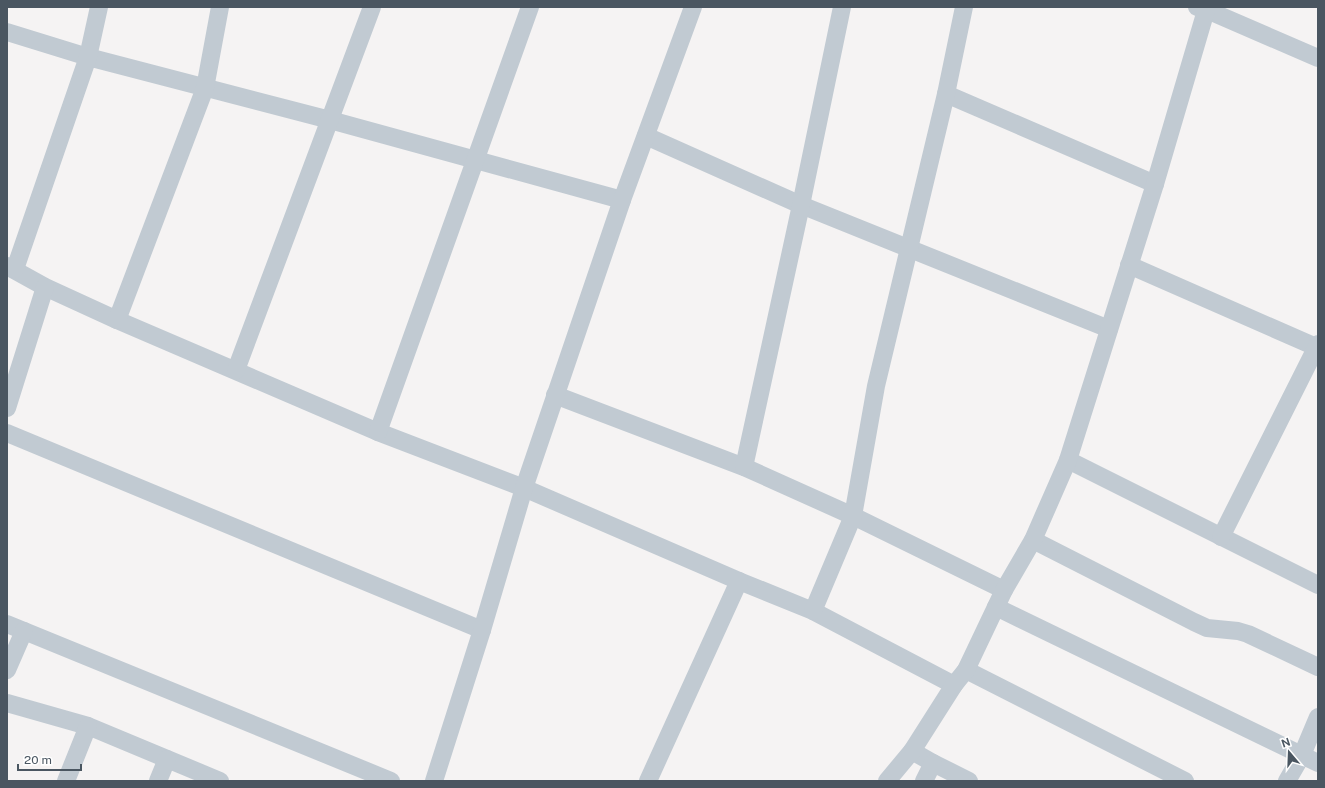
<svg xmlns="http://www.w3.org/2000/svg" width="1325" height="788" font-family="'Public Sans',sans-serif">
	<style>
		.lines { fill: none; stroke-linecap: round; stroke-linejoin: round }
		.minor { stroke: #c1cad2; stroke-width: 18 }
	</style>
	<rect width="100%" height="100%" fill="#f5f3f3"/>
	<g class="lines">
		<g class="minor">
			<polyline points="1197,7 1207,10 1318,58"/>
			<polyline points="7,32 88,57 330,120 622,200"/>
			<polyline points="946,94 1155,184"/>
			<polyline points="646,136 801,205 1109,329"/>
			<polyline points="1129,265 1316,347"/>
			<polyline points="7,266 45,287 117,320 378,432 524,488 739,581 813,611 954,685"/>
			<polyline points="15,269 88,57 99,7"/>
			<polyline points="117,320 205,88 220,7"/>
			<polyline points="236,370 372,7"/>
			<polyline points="555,395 744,467 853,516 1004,590"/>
			<polyline points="7,408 45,287"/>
			<polyline points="378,432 530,7"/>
			<polyline points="7,433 482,630"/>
			<polyline points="1068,460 1318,585"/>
			<polyline points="744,467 801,205 842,7"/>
			<polyline points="1221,537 1318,344"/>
			<polyline points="1033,540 1194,622 1207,628 1238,631 1248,634 1318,667"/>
			<polyline points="996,607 1318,763"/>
			<polyline points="813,611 853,516 876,386 946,94 964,7"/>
			<polyline points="7,624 391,781"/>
			<polyline points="7,670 24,631"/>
			<polyline points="966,670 1185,781"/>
			<polyline points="7,703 88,726 220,781"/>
			<polyline points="912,751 933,763 969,781"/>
			<polyline points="66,781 88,726"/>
			<polyline points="158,781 167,759"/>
			<polyline points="434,781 482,630 524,488 622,200 693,7"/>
			<polyline points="648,781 739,581"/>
			<polyline points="887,781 912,751 954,685 966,670 1004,590 1033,540 1068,460 1155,184 1207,7"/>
			<polyline points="924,781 933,763"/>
			<polyline points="1287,781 1302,755 1318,717"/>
		</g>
	</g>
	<rect width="1325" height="788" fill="none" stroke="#4a5661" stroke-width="16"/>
	<g transform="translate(1289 752) rotate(341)" stroke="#ffffff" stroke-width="3" paint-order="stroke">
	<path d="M0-3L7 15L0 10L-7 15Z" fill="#4a5661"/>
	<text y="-6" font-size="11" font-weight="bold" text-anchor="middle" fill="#4a5661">N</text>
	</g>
	<path d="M18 764v6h63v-6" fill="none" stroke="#4a5661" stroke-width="2"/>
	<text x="24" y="764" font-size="12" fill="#4a5661" stroke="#ffffff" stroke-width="3" paint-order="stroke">20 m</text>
</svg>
